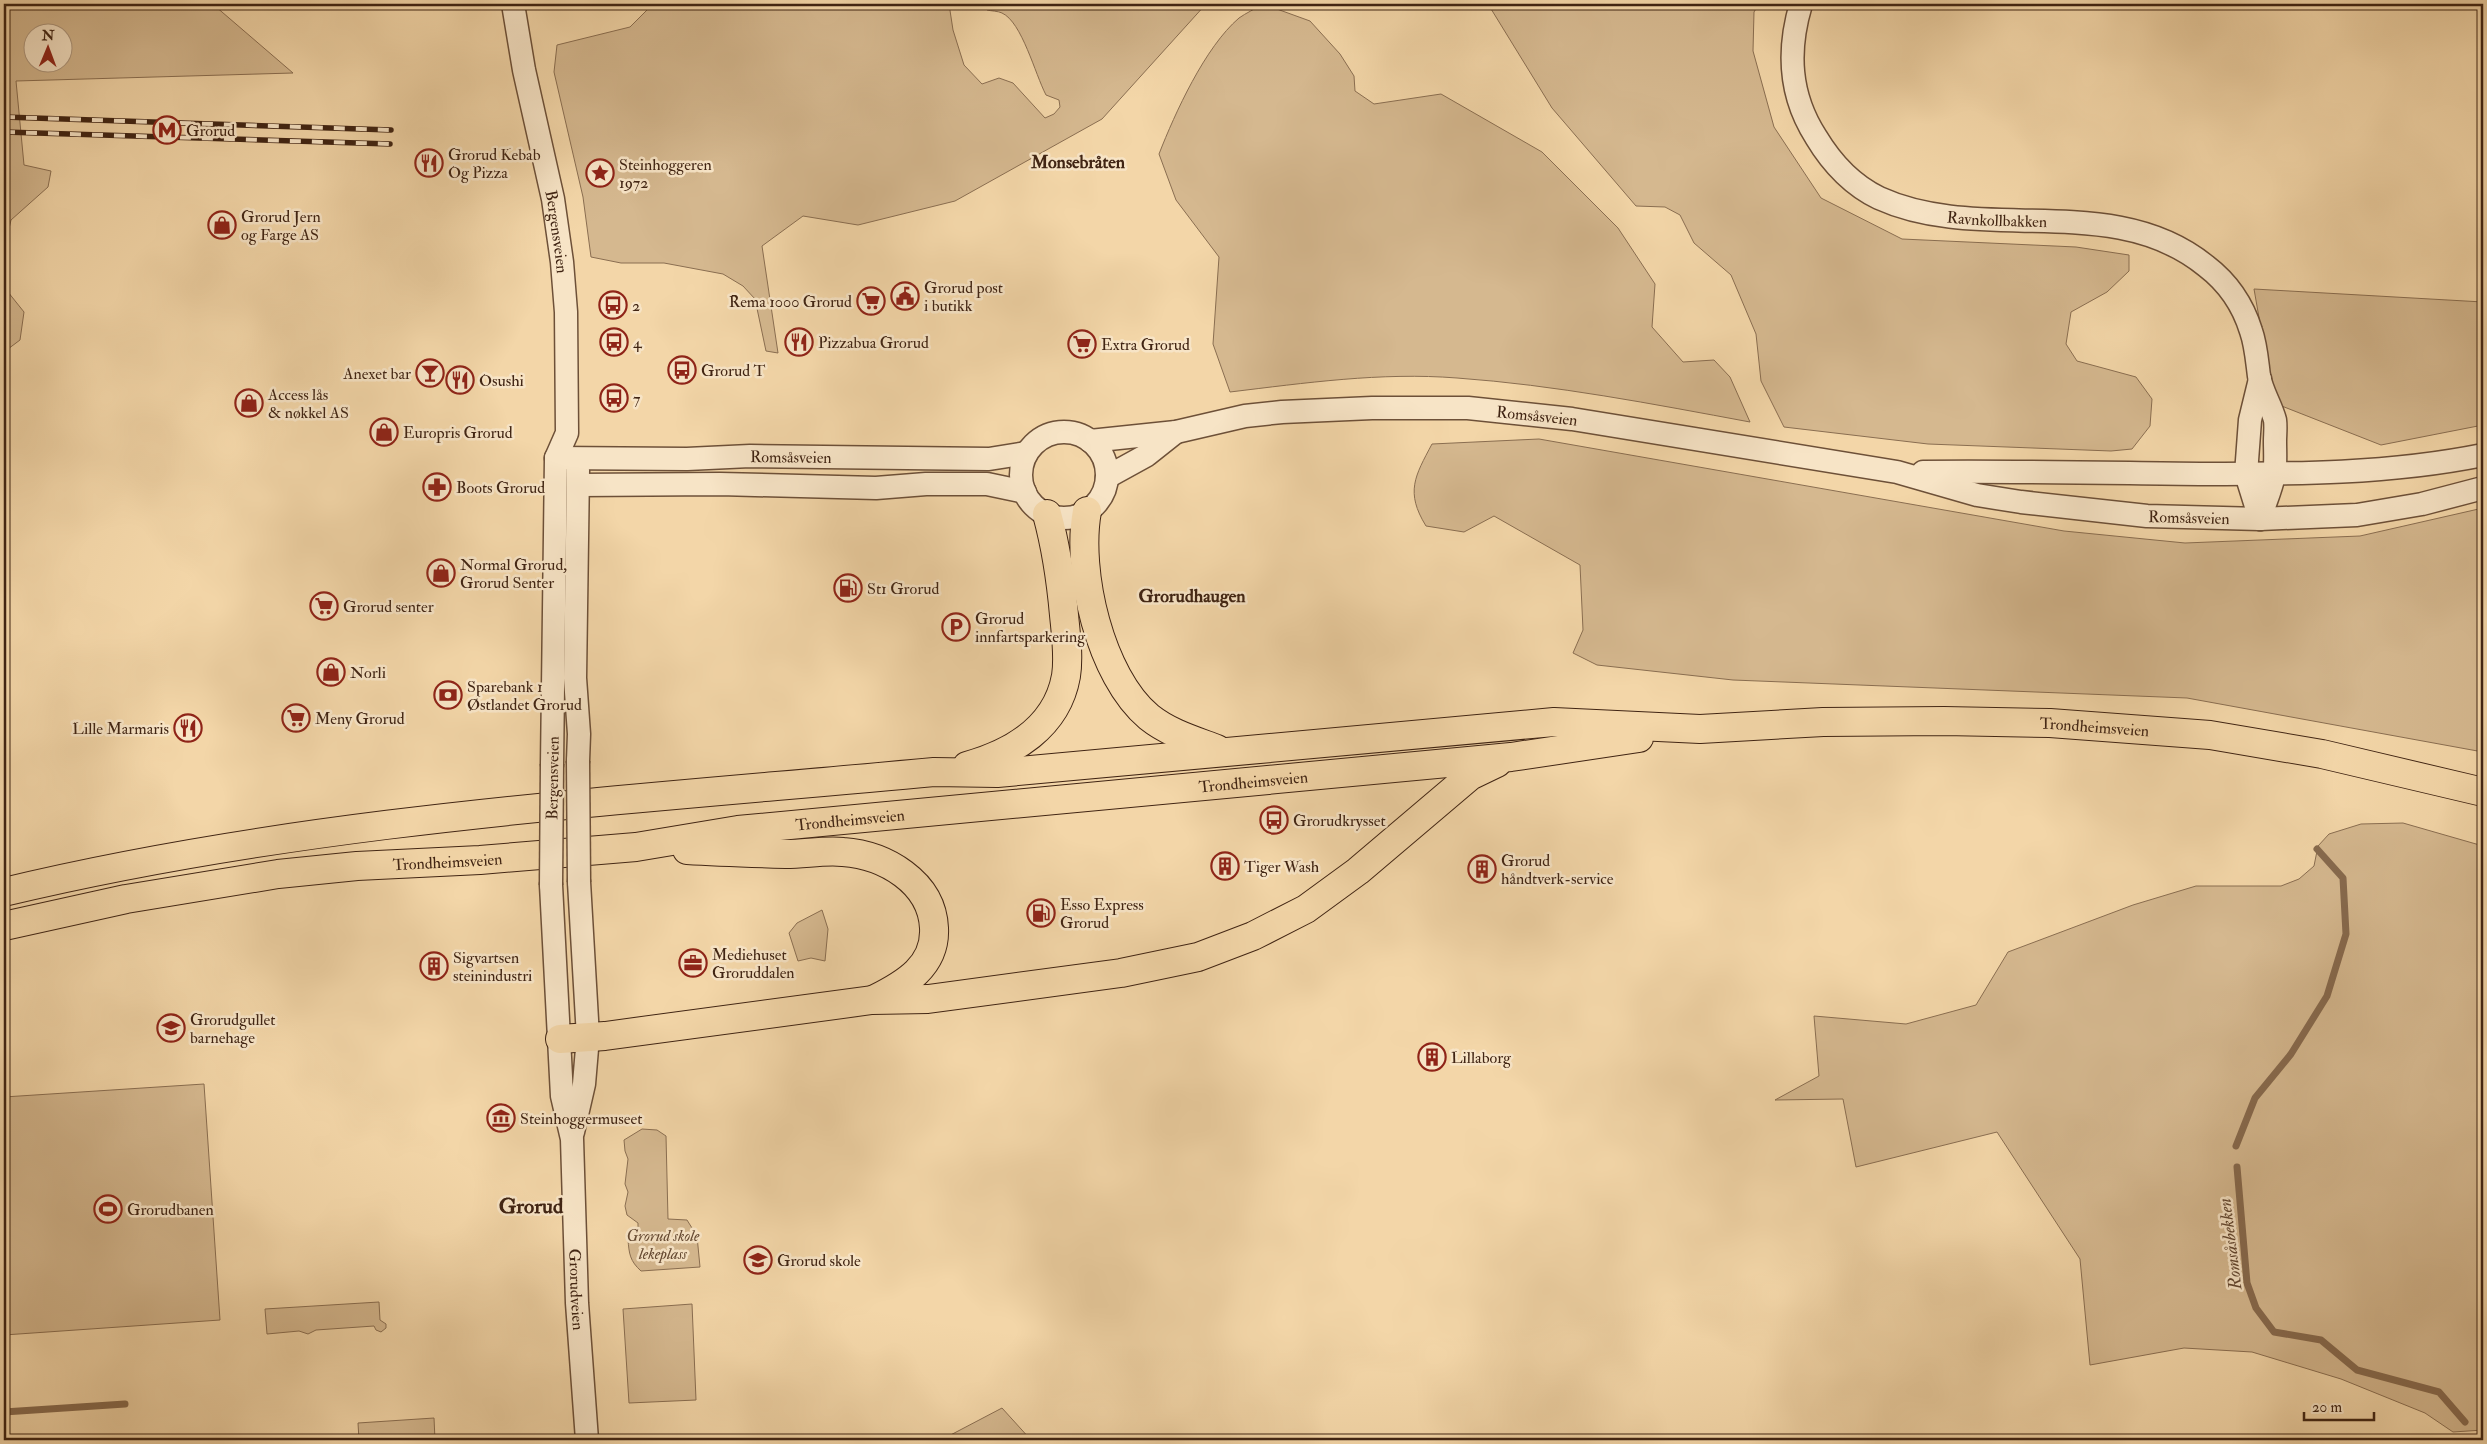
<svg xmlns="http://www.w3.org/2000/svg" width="2487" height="1444" font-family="'IM FELL Double Pica',serif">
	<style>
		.green { fill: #d5b88f; stroke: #8a6e51; fill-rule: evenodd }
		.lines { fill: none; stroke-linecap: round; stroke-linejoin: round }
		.stream { stroke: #876a4e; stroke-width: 7 }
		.minor-casing { stroke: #6d5038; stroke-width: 25 }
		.highway-casing { stroke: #402413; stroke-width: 30 }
		.minor { stroke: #f7e4c6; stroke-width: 22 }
		.highway { stroke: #f3d6a8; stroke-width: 28 }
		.rail-casing { stroke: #402413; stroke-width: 5.5 }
		.rail { stroke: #f7e4c6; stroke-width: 4; stroke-dasharray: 11; stroke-linecap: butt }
		.minor-bridge-casing { stroke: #6d5038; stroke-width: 25; stroke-linecap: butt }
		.minor-bridge { stroke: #f7e4c6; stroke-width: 22 }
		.labels { text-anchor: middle; stroke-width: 5; stroke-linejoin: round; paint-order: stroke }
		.poi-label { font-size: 16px; fill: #402413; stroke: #f7e4c6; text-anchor: start }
		.street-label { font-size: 16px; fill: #402413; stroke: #f7e4c6 }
		.park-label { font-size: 16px; font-style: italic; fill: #654932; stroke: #f7e4c6 }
		.neighbourhood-label { font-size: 18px; font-weight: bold; fill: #402413; stroke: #f7e4c6 }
		.water-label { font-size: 18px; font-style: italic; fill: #634730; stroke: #f7e4c6 }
		.district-label { font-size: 21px; font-weight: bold; fill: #402413; stroke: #f7e4c6 }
	</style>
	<rect width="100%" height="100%" fill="#f3d6a8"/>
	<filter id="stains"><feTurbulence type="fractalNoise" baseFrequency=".004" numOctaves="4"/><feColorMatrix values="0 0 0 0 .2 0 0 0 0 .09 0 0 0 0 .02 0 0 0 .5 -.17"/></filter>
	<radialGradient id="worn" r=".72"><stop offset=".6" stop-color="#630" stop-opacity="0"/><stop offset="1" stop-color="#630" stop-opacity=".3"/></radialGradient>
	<g class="green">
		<path d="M4,4l211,2 78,67 -277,8 8,84 27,6 -3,16 -37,33 -7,30zM32,32h30v30h-30z"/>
		<path d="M653,4h296l4,26 11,35 18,19 17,-6 14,5 32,35 9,-4 6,-7 -1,-7 -13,-5c-11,-21 -24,-73 -44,-82 -4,-2 -11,-2 -15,-3l-6,-6h225l-104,115 -147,82 -97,24 -55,-9 -41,30 16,107 -12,-2 -11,-52 -12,-13 -20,-12 -59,-11h-43l-30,-6 -8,-60 -29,-125 3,-27 73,-18z"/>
		<path d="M1263,4l47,17 30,33 14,22 1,15 19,13 67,-10 101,58 76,76 37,56 -3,43 31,35 31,-2 16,17 20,45c-97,-18 -195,-37 -293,-44 -76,-6 -152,5 -227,14l-17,-48 6,-87 -43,-57 -17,-46c16,-41 46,-107 80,-136 7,-5 16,-9 24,-14z"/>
		<polygon points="1488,4 1759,4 1754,12 1753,51 1774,127 1821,198 1902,239 2076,247 2129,255 2129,271 2107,292 2071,312 2066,344 2077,361 2136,377 2152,399 2150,426 2132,449 2111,451 1928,444 1784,427 1761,381 1756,334 1731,275 1694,243 1680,215 1665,207 1636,206 1552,108"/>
		<polygon points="4,287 24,312 20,340 4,352"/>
		<polygon points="2254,289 2483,302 2483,425 2381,445 2274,403"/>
		<path d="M1539,439l525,92 121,12 175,-7 123,-28v244l-296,-54 -454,-18 -136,-15 -24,-12 10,-23 -3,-65 -86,-49 -30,16 -38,-6c-21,-34 -11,-50 6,-82z"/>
		<polygon points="2403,823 2483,846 2483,1430 2453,1432 2425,1413 2341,1379 2252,1352 2184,1348 2090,1365 2080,1259 1997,1132 1856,1167 1843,1099 1775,1100 1819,1076 1814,1016 1906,1024 1976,1005 2008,952 2133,905 2196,886 2281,886 2299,879 2314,866 2318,846 2329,834 2361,824"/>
		<polygon points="822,910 828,929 825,961 811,958 798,961 789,933 797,923"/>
		<polygon points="204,1084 220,1320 4,1335 4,1097"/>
		<path d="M642,1129l15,1 9,6 2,83 19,1 10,16 3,31 -59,4c-11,-10 -12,-17 -13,-32l10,-3v-13l-11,-8 -2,-9 3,-14 -3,-8 3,-25 -3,-8 -1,-11z"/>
		<polygon points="379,1302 380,1320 386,1324 386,1328 381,1332 376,1330 374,1326 316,1330 308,1334 299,1331 267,1334 265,1309"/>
		<polygon points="692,1304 696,1400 629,1403 623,1309"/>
		<polygon points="1002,1408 1031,1440 941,1440"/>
		<polygon points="434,1418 435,1440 359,1440 358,1423"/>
	</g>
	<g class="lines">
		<g class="stream">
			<polyline points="2236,1146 2255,1098 2291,1054 2327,996 2346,934 2343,878 2317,849"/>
			<polyline points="2237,1167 2247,1283 2256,1308 2274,1332 2321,1340 2357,1370 2439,1392 2465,1422"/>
			<polyline points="4,1412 125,1404"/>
		</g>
		<g class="minor-casing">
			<g id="minor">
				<path id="s1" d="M513,4l11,66 29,129 9,63 4,50 1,121 -11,25 -4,306"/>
				<path id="s2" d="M1801,4c-14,47 -12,91 15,133 15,25 36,48 63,61 103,47 234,-8 327,68 21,16 37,39 45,65 5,14 6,30 8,45 3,16 12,29 16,44 1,7 0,15 0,21 0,11 1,24 -1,34 -3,15 -10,30 -14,44"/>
				<polyline points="2260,379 2250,420 2246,474 2260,519"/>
				<circle cx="1064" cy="475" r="43"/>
				<path id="s3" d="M1090,441l86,-9 69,-16 37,-4 90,-4h96l104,11 325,53 80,23 44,7 126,14 113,3 97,-4 65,-11 61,-16"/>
				<path id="s4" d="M556,458l131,1 63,-3 239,3 37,-6"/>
				<path d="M1923,472c92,-1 184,1 277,2 95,0 189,0 283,-19"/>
				<polyline points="1107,477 1147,455 1176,432"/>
				<polyline points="578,485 720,484 876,488 926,484 987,484 1025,492"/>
				<polyline points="578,761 579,734 575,678 578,470"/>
				<path id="s5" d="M551,885l11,211 10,43 5,164 10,137"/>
				<polyline points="573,1132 584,1084 588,1037 579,882"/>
			</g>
		</g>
		<g class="highway-casing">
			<g id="highway">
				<path d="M1087,511c-11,61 13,165 62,206 20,16 44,23 68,32"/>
				<path d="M967,766c46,-13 90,-39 99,-90 3,-19 0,-41 -2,-61 -3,-34 -8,-68 -17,-101"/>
				<path d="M687,850c33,2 66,3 99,4 19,0 39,-4 57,-2 42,3 89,30 91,76 2,38 -29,56 -59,71"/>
				<path id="s6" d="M4,892c304,-73 619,-91 930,-120l63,1 557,-51 146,7 123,-7 121,-1 106,2 160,12 112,19 161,38"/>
				<path id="s7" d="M4,926l122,-27 152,-25 79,-8 123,-6 156,-13 102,-17 773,-73 128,-19"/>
				<polyline points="560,1039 605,1036 872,1000 928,999 1121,973 1198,957 1253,936 1306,909 1358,871 1470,776 1497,763"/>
			</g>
		</g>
		<use href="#minor" class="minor"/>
		<use href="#highway" class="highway"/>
		<g class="rail-casing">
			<g id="rail">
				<polyline points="4,117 391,130"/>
				<polyline points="4,132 390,144"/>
			</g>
		</g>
		<use href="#rail" class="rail"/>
		<g class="minor-bridge-casing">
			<g id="minor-bridge">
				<polyline points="578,761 579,882"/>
				<polyline points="551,885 552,764"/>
			</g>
		</g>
		<use href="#minor-bridge" class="minor-bridge"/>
	</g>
	<defs>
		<g id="metro-ring" transform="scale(1.4375)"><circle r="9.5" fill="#f7e4c6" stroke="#8f2418" stroke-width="1.5"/><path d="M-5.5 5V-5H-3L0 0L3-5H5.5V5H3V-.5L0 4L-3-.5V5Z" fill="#8f2418"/></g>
		<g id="restaurant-ring" transform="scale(1.4375)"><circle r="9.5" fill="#f7e4c6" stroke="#8f2418" stroke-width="1.5"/><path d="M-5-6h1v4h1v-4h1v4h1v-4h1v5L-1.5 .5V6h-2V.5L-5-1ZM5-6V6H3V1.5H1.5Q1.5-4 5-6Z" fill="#8f2418"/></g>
		<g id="sight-ring" transform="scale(1.4375)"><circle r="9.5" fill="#f7e4c6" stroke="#8f2418" stroke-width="1.5"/><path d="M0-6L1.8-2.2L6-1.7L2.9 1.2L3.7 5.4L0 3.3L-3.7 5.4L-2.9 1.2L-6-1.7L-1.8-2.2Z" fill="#8f2418"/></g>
		<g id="shop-ring" transform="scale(1.4375)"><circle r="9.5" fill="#f7e4c6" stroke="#8f2418" stroke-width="1.5"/><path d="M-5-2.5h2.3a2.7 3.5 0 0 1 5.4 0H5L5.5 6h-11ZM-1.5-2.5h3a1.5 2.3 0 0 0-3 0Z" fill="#8f2418"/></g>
		<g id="civic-ring" transform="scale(1.4375)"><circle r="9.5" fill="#f7e4c6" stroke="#8f2418" stroke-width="1.5"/><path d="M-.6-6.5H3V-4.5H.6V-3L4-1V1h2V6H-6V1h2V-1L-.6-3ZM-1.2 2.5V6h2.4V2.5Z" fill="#8f2418"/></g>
		<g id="supermarket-ring" transform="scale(1.4375)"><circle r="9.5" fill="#f7e4c6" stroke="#8f2418" stroke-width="1.5"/><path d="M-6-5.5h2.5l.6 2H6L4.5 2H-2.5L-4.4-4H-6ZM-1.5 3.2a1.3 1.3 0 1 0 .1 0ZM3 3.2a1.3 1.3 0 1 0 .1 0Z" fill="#8f2418"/></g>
		<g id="bus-ring" transform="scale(1.4375)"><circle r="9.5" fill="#f7e4c6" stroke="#8f2418" stroke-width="1.5"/><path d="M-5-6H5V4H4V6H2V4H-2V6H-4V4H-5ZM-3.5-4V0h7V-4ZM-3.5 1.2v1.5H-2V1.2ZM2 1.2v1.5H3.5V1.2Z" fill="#8f2418"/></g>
		<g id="bar-ring" transform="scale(1.4375)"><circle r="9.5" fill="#f7e4c6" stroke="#8f2418" stroke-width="1.5"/><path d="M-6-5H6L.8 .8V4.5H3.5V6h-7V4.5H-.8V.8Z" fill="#8f2418"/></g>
		<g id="pharmacy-ring" transform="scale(1.4375)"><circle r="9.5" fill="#f7e4c6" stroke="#8f2418" stroke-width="1.5"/><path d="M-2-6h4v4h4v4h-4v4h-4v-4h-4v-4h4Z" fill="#8f2418"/></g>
		<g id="fuel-ring" transform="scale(1.4375)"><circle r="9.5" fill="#f7e4c6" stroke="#8f2418" stroke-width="1.5"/><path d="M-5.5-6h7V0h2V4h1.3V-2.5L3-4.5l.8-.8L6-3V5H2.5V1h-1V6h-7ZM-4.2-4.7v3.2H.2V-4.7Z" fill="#8f2418"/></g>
		<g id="parking-ring" transform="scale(1.4375)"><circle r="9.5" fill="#f7e4c6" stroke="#8f2418" stroke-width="1.5"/><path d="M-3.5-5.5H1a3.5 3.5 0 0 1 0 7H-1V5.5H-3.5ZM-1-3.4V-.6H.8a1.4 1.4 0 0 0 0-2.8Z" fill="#8f2418"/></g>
		<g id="bank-ring" transform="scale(1.4375)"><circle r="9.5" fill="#f7e4c6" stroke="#8f2418" stroke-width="1.5"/><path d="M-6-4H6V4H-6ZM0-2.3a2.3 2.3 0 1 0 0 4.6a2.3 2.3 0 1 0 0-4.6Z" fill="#8f2418"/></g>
		<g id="building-ring" transform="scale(1.4375)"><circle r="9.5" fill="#f7e4c6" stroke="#8f2418" stroke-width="1.5"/><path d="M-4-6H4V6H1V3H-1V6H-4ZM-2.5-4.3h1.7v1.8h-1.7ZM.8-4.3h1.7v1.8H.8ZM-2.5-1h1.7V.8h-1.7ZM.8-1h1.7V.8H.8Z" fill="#8f2418"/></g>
		<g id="office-ring" transform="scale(1.4375)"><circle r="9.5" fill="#f7e4c6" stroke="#8f2418" stroke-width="1.5"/><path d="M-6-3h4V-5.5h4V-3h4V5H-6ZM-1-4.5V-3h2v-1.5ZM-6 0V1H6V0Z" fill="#8f2418"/></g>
		<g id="school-ring" transform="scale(1.4375)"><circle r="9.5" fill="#f7e4c6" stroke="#8f2418" stroke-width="1.5"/><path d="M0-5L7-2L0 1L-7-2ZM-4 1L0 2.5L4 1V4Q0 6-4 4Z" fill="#8f2418"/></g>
		<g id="museum-ring" transform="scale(1.4375)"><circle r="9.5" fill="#f7e4c6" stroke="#8f2418" stroke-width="1.5"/><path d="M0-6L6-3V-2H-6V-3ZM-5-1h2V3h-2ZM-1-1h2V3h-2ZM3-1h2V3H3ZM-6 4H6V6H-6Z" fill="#8f2418"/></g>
		<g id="stadium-ring" transform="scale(1.4375)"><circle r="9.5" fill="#f7e4c6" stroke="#8f2418" stroke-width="1.5"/><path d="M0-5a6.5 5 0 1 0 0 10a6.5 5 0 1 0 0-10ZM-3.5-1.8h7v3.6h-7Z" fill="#8f2418"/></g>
	</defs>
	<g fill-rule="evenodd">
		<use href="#metro-ring" x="167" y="130"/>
		<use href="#restaurant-ring" x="429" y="163"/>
		<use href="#sight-ring" x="600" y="173"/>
		<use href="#shop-ring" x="222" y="225"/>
		<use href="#civic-ring" x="905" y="296"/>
		<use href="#supermarket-ring" x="871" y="301"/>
		<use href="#bus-ring" x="613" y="305"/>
		<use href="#bus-ring" x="614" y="342"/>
		<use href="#restaurant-ring" x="799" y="342"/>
		<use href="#supermarket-ring" x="1082" y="344"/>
		<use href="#bus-ring" x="682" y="370"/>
		<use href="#bar-ring" x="430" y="373"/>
		<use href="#restaurant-ring" x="460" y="380"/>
		<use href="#bus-ring" x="614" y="398"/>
		<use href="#shop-ring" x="249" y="403"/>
		<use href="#shop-ring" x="384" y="432"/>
		<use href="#pharmacy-ring" x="437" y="487"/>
		<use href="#shop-ring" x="441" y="573"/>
		<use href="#fuel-ring" x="848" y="588"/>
		<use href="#supermarket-ring" x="324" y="606"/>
		<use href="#parking-ring" x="956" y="627"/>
		<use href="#shop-ring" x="331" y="672"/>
		<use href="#bank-ring" x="448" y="695"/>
		<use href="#supermarket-ring" x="296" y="718"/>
		<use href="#restaurant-ring" x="188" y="728"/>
		<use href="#bus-ring" x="1274" y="820"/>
		<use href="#building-ring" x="1225" y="866"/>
		<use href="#building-ring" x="1482" y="869"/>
		<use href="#fuel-ring" x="1041" y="913"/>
		<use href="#office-ring" x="693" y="963"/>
		<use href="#building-ring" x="434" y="966"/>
		<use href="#school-ring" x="171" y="1028"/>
		<use href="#building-ring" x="1432" y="1057"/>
		<use href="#museum-ring" x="501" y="1118"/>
		<use href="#stadium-ring" x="108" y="1209"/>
		<use href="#school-ring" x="758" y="1260"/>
	</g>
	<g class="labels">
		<g class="poi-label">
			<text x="186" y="136">Grorud</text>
			<text x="448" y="160">Grorud Kebab<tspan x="448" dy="18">Og Pizza</tspan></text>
			<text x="619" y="170">Steinhoggeren<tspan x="619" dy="18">1972</tspan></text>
			<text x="241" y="222">Grorud Jern<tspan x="241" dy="18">og Farge AS</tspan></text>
			<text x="924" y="293">Grorud post<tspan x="924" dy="18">i butikk</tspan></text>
			<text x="852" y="307" text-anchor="end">Rema 1000 Grorud</text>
			<text x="632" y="311">2</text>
			<text x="633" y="348">4</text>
			<text x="818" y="348">Pizzabua Grorud</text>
			<text x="1101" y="350">Extra Grorud</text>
			<text x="701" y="376">Grorud T</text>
			<text x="411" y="379" text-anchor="end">Anexet bar</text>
			<text x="479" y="386">Osushi</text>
			<text x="268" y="400">Access lås<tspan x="268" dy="18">&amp; nøkkel AS</tspan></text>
			<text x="633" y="404">7</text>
			<text x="403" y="438">Europris Grorud</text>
			<text x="456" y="493">Boots Grorud</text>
			<text x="460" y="570">Normal Grorud,<tspan x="460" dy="18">Grorud Senter</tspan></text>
			<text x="867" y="594">St1 Grorud</text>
			<text x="343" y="612">Grorud senter</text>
			<text x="975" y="624">Grorud<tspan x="975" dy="18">innfartsparkering</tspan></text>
			<text x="350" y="678">Norli</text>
			<text x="467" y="692">Sparebank 1<tspan x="467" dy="18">Østlandet Grorud</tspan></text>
			<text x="315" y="724">Meny Grorud</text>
			<text x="169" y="734" text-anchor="end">Lille Marmaris</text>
			<text x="1293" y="826">Grorudkrysset</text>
			<text x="1501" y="866">Grorud<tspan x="1501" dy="18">håndtverk-service</tspan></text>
			<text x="1244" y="872">Tiger Wash</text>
			<text x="1060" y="910">Esso Express<tspan x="1060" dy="18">Grorud</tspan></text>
			<text x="712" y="960">Mediehuset<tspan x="712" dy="18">Groruddalen</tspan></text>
			<text x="453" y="963">Sigvartsen<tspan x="453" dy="18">steinindustri</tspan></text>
			<text x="190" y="1025">Grorudgullet<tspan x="190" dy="18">barnehage</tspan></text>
			<text x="1451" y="1063">Lillaborg</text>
			<text x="520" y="1124">Steinhoggermuseet</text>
			<text x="127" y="1215">Grorudbanen</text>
			<text x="777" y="1266">Grorud skole</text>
		</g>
		<g class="street-label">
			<text dy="6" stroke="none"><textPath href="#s2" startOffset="348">Ravnkollbakken</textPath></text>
			<text dy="6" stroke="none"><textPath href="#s1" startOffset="232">Bergensveien</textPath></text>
			<text dy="6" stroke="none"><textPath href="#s3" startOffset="450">Romsåsveien</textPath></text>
			<text dy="6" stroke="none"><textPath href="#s4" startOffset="235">Romsåsveien</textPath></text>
			<text dy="6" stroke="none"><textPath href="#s3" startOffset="1111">Romsåsveien</textPath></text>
			<text dy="6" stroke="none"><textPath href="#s6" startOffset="2102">Trondheimsveien</textPath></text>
			<text transform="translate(552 778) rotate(-89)" y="6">Bergensveien</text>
			<text dy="6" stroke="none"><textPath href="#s7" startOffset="1259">Trondheimsveien</textPath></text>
			<text dy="6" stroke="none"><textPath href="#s7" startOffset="854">Trondheimsveien</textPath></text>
			<text dy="6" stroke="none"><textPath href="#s7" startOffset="449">Trondheimsveien</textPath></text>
			<text dy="6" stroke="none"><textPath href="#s5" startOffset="406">Grorudveien</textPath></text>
		</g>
		<g class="park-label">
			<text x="663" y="1241">Grorud skole<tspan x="663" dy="18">lekeplass</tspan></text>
		</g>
		<g class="neighbourhood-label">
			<text x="1078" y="168">Monsebråten</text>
			<text x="1192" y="602">Grorudhaugen</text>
		</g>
		<g class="water-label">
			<text transform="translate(2230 1244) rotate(-97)" y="6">Romsåsbekken</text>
		</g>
		<g class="district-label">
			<text x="531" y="1213">Grorud</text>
		</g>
	</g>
	<rect width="2487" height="1444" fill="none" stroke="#f3d6a8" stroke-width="20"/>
	<rect x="5" y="5" width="2477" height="1434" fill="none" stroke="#402413" stroke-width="2.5"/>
	<rect x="10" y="10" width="2467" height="1424" fill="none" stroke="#402413"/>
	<g transform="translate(48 48) rotate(1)"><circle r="24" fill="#f7e4c6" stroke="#ae977e"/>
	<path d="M0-4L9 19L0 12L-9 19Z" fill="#8f2418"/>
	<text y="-8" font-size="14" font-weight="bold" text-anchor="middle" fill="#402413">N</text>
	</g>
	<path d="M2304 1412v8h70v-8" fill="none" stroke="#402413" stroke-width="2.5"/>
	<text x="2312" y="1412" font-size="15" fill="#402413" stroke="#f7e4c6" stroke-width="4" paint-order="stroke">20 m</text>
	<rect width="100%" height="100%" filter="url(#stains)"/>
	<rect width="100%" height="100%" fill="url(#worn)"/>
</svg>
